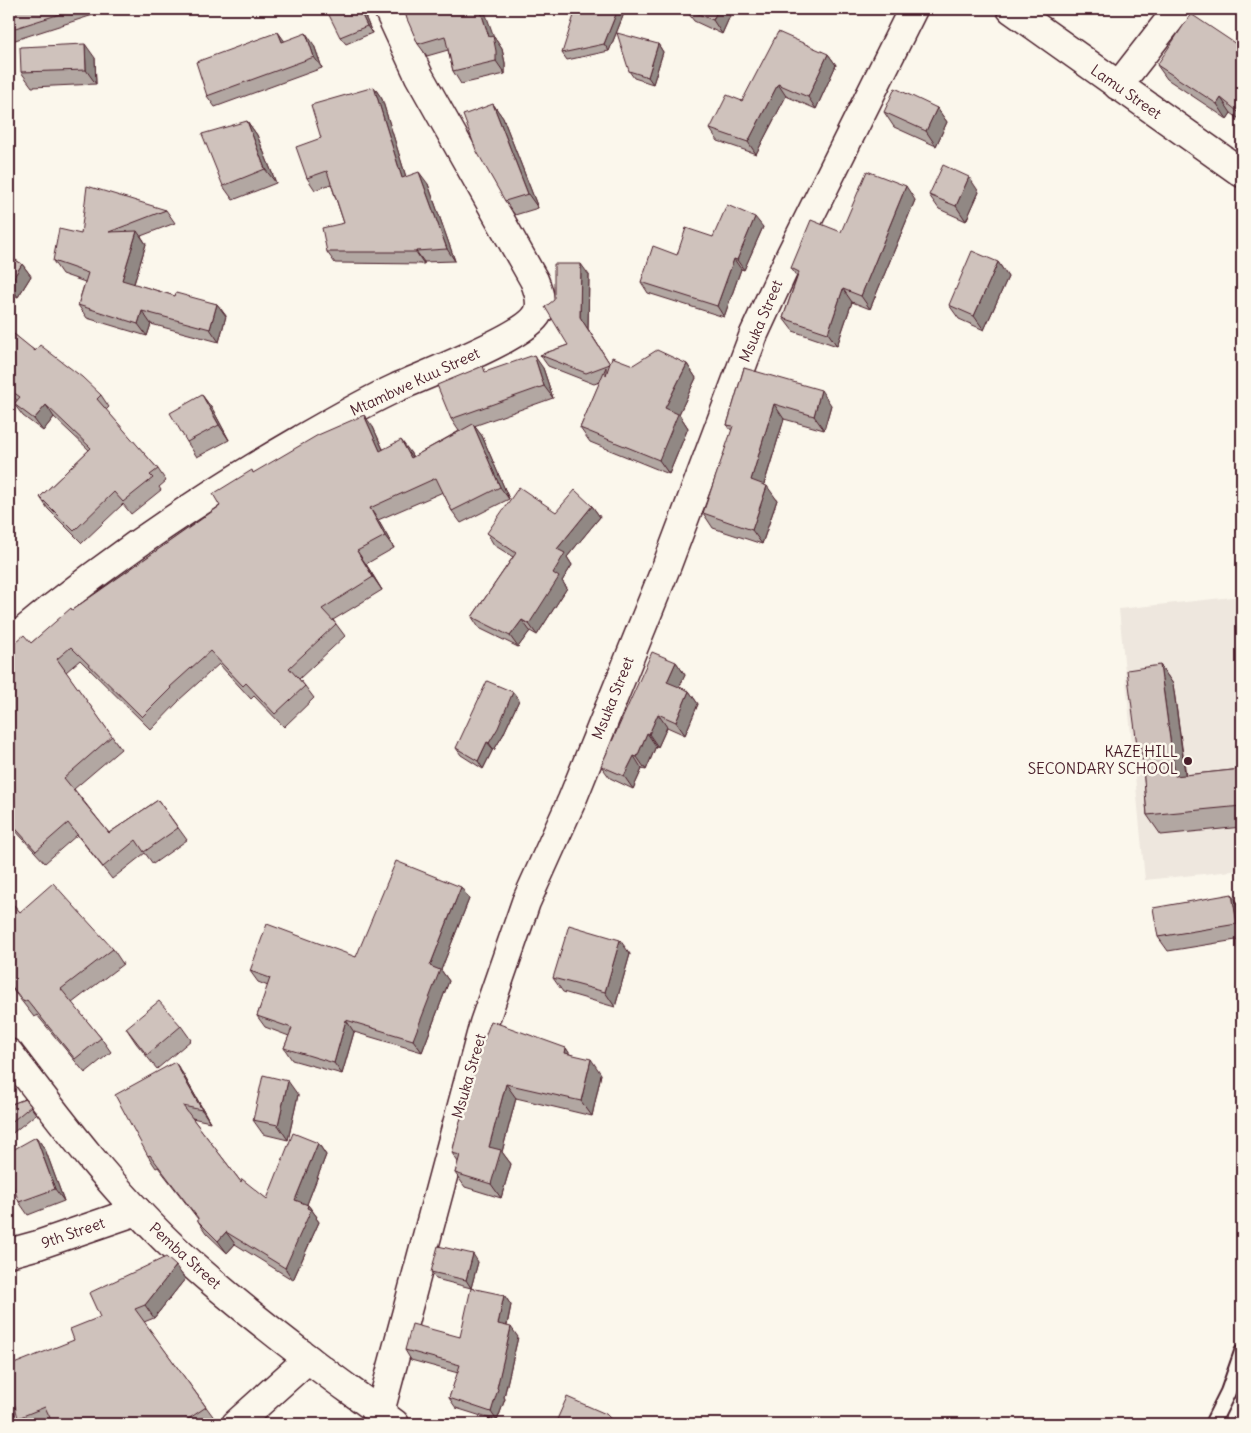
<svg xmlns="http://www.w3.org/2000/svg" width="1251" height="1433" font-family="Delius,sans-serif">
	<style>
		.built { fill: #eee7de }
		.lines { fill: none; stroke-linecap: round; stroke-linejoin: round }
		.lane-casing { stroke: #4a1f2b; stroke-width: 18 }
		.street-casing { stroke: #4a1f2b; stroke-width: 31 }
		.lane { stroke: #fbf7ec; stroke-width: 14 }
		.street { stroke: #fbf7ec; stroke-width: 28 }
		.wall { fill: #b2a7a2; stroke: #4a1f2b }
		.shaded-wall { fill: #918884; stroke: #4a1f2b }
		.building { fill: #cfc2bc; stroke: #4a1f2b }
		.poi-dot { fill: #4a1f2b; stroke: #fbf7ec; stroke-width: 2 }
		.labels { text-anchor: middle; stroke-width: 5; stroke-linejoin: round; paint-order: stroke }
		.street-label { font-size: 15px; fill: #4a1f2b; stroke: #fbf7ec }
		.poi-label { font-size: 15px; fill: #4a1f2b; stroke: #fbf7ec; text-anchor: end }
	</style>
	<rect width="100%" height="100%" fill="#fbf7ec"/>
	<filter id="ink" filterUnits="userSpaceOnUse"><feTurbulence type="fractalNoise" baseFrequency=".02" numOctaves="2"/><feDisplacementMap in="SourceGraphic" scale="10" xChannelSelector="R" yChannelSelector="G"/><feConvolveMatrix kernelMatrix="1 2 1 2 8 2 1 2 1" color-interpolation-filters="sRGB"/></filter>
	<g filter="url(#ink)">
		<polygon class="built" points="1242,596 1242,870 1145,880 1119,609"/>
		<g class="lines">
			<g class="lane-casing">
				<polyline id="lane" points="1212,1424 1228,1392 1242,1352"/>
			</g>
			<g class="street-casing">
				<g id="street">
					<polyline points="1011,9 1242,173"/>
					<polyline points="1118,86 1178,9"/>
					<path d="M9,643c90,-76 189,-144 291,-203 31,-18 63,-37 96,-52 28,-13 131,-51 142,-75 5,-11 0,-23 -4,-33l-115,-204 -31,-67"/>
					<path d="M9,1053c51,67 102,135 164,194 42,39 88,76 134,111 29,23 59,43 88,66"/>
					<polyline points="9,1253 38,1245 137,1211"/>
					<polyline points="380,1412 484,1023 526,902 572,800 667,565 754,334 790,256 913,9"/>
					<polyline points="236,1424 308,1359"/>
				</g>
			</g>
			<use href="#lane" class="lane"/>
			<use href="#street" class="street"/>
		</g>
		<g class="wall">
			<polygon points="9,9 94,9 96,14 9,42"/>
			<polygon points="362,9 372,33 346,44 340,37"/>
			<polygon points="404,9 494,37 502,49 505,63 505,74 461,84 453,71 448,50 427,56 418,44"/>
			<polygon points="685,9 733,9 722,34 694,21"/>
			<polygon points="623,16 609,51 567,60 562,53"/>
			<polygon points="285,41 314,45 322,68 215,107 207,96"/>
			<polygon points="658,44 663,52 653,84 634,78 629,71"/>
			<polygon points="1242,48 1242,121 1231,113 1227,119 1167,79 1157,65"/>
			<polygon points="828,54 836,65 816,109 786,96 756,154 718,141 710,129 742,101"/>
			<polygon points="95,58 96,84 32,87 21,72"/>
			<polygon points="374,87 382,99 406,177 428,184 455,261 424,262 424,264 335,263 327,252 344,223 331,184 315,190 307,178 321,138"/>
			<polygon points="493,104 503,118 538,208 515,215 505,201"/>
			<polygon points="937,108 947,122 936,146 894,127 884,112"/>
			<polygon points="247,121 257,135 276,183 233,200 223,186"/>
			<polygon points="979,192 966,221 939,209 929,195"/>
			<polygon points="915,200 870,309 852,302 837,346 793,331 783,318 797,277 791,268 841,232"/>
			<polygon points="166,210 175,223 141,236 146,244 134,284 175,296 217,304 226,316 219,342 151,324 147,336 87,318 78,305 85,282 62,274 53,261 81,234"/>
			<polygon points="763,227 744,270 741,269 724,317 648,293 641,282 713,237"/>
			<polygon points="9,256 22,264 31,276 18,297 9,295"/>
			<polygon points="998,262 1008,277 984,330 959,319 949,305"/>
			<polygon points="589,275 588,329 610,364 633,365 687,364 696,378 679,414 688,428 669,474 590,442 580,428 600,382 594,384 548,366 540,355 568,345"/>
			<polygon points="9,330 28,346 101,395 109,407 106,410 158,469 166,481 159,487 161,490 131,514 123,504 82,543 48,509 40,497 89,450 54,417 43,431 23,416 14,404 17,400 9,394"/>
			<polygon points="543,368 553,398 474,426 482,436 509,499 461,523 452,511 443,492 378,520 394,548 366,564 382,590 333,620 345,636 299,679 305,686 314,698 284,727 254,696 251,699 219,664 179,700 179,701 151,730 80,660 66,672 121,749 74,789 109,833 158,800 187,840 153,864 145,853 112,879 77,835 45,863 13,828 9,832 9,648 31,643 72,610 220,506 253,473 373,427 383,449 410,452 413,457 459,431 451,419 487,372"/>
			<polygon points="744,368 831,405 824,430 784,419 764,485 777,500 762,544 713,528 703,513 732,431 727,425"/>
			<polygon points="202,395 213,410 229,440 197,457 187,442"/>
			<polygon points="592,506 600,517 567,557 572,565 562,581 567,588 537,635 530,631 518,647 479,628 472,617 513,557 494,545 487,533 556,512"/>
			<polygon points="676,662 685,675 679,687 689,691 698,704 685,735 667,727 658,747 656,746 646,770 642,769 633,789 610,778 601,766"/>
			<polygon points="1160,665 1173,684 1186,775 1242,769 1242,827 1161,835 1147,815 1142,752 1137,745"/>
			<polygon points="519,700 503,735 494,750 493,749 483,769 461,755 456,748"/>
			<polygon points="469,899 441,970 449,981 422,1052 354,1032 342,1074 292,1060 284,1048 289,1036 265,1027 257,1016 268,986 258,982 250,971 356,957"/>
			<polygon points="9,900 20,912 113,949 123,964 72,1003 101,1038 111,1052 85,1073 37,1015 34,1017 9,985"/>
			<polygon points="1242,909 1242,939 1168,951 1158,937"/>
			<polygon points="630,954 615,1007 563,992 553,978"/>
			<polygon points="181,1026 191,1040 157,1069 136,1043 126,1028"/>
			<polygon points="566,1048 570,1055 601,1074 592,1116 516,1098 502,1152 511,1164 501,1198 465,1187 455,1173 458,1162 452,1153 475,1063"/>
			<polygon points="175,1062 183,1074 210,1122 192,1118 241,1182 267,1199 318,1143 326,1155 307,1204 308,1205 317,1217 316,1218 319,1222 293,1280 235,1244 227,1253 206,1233 198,1221 198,1219 158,1167 156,1168 148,1156"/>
			<polygon points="298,1095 288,1140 263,1134 253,1120"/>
			<polygon points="25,1099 36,1114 9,1136 9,1105"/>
			<polygon points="36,1137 45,1149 64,1201 28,1215 19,1202"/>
			<polygon points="478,1262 471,1288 436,1279 431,1272"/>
			<polygon points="185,1279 154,1318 144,1322 215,1419 208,1424 53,1424 52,1421 43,1424 22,1424 18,1418 74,1340 100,1317"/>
			<polygon points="504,1295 511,1305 507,1326 518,1337 504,1397 505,1399 497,1421 456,1408 449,1398 458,1373 411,1360 405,1350 460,1337"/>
		</g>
		<g class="shaded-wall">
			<polygon points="359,9 362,9 372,33 367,26"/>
			<polygon points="480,9 484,9 494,37 502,49 505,63 505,74 496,61 489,37"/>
			<polygon points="618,9 623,16 609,51 604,44"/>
			<polygon points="718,9 733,9 722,34 713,20"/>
			<polygon points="278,32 286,43 282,42"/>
			<polygon points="306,33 314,45 322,68 314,57"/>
			<polygon points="85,44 95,58 96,84 86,70"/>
			<polygon points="658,44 663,52 653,84 648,77"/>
			<polygon points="828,54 836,65 816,109 808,97"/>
			<polygon points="778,84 786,96 756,154 748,142"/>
			<polygon points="374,87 382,99 410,190 402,178"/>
			<polygon points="1221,98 1231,113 1227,119 1217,104"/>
			<polygon points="493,104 503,118 538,208 528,194"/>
			<polygon points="937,108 947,122 936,146 926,131"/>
			<polygon points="247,121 257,135 276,183 265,169"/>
			<polygon points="419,172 428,184 455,261 447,249"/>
			<polygon points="969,177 979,192 966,221 956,206"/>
			<polygon points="906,186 915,200 870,309 861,296"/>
			<polygon points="755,217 763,227 744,270 737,260"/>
			<polygon points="137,231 146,244 131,293 122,280"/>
			<polygon points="416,251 424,262 424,264 416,252"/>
			<polygon points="734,259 741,269 724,317 717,306"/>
			<polygon points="998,262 1008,277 984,330 974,316"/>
			<polygon points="22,264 31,276 18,297 9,285"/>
			<polygon points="581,264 589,275 588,329 617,376 580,317"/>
			<polygon points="843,289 852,302 837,346 828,333"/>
			<polygon points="217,304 226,316 219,342 210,329"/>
			<polygon points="142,311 151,324 147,336 138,324"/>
			<polygon points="534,355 543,368 553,398 544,386"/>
			<polygon points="687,364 696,378 679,414 688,428 669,474 659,460 665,408"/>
			<polygon points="821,390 831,405 824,430 814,416"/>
			<polygon points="202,395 213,410 229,440 219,425"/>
			<polygon points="774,404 784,419 761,494 751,480"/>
			<polygon points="46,405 54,417 43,431 34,419"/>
			<polygon points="364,415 373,427 389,463 380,451"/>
			<polygon points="473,424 482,436 509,499 500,487"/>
			<polygon points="401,440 410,452 420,471 411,458"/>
			<polygon points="767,486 777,500 762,544 752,530"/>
			<polygon points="592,506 600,517 567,557 572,565 562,581 567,588 537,635 529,624 553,573 557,549"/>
			<polygon points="370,508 378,520 394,548 385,536"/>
			<polygon points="357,551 366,564 382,590 373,577"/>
			<polygon points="522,620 530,631 518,647 510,636"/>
			<polygon points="676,662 685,675 676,694 667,682"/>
			<polygon points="1160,665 1173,684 1188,795 1175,776"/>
			<polygon points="689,691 698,704 685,735 676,722"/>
			<polygon points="513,692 519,700 503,735 494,750 489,743"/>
			<polygon points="658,714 667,727 658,747 649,734"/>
			<polygon points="647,733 656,746 646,770 637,757"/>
			<polygon points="487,742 493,749 483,769 478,761"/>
			<polygon points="634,756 642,769 633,789 624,776"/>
			<polygon points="461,887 469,899 441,970 449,981 422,1052 413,1040 430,966"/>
			<polygon points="1232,894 1242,909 1242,931 1237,924"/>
			<polygon points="620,940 630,954 615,1007 605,992"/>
			<polygon points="346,1020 354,1032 342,1074 334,1063"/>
			<polygon points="566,1048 576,1063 565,1053"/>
			<polygon points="591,1059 601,1074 592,1116 581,1101"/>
			<polygon points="175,1062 183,1074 210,1122 202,1110"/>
			<polygon points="288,1081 298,1095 288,1140 278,1125"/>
			<polygon points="506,1084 516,1098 502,1152 511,1164 501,1198 491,1184 489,1147"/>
			<polygon points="36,1137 45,1149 64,1201 55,1189"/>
			<polygon points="318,1143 326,1155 304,1212 295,1200"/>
			<polygon points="308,1205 317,1217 316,1218 319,1222 293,1280 285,1268"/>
			<polygon points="226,1232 235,1244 227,1253 218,1241"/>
			<polygon points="473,1254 478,1262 471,1288 466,1280"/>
			<polygon points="176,1266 185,1279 154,1318 145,1305"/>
			<polygon points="504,1295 511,1305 505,1334 498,1324"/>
			<polygon points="511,1327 518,1337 504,1397 505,1399 497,1421 491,1412"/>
		</g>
		<g class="building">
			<polygon points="9,9 76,9 9,30"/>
			<polygon points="326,9 359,9 367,26 340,37"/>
			<polygon points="404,9 480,9 489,37 493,36 496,51 496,61 453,71 445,36 418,44 407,19"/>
			<polygon points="576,9 618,9 604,44 562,53"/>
			<polygon points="686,9 718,9 713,20"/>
			<polygon points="1191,14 1242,48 1242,115 1221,98 1217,104 1157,65"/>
			<polygon points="278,32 282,42 306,33 314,57 207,96 196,62"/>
			<polygon points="778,32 828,54 808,97 778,84 748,142 710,129 727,95 742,101"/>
			<polygon points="617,33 658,44 648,77 629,71"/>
			<polygon points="85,44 86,70 21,72 20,47"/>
			<polygon points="374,87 402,178 419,172 447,249 416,251 416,252 327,252 322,228 344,223 327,171 307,178 296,147 321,138 311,105"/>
			<polygon points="895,88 937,108 926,131 884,112"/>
			<polygon points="493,104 528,194 505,201 476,150 463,115"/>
			<polygon points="247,121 265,169 223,186 202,134"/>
			<polygon points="943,165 969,177 956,206 929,195"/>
			<polygon points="867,171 906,186 861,296 843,289 828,333 783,318 799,272 791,268 811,220 841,232"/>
			<polygon points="87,186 166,210 109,232 137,231 122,280 175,296 176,293 217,304 210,329 142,311 138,324 78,305 88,273 53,261 59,229 81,234"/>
			<polygon points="727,205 755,217 737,260 734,259 717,306 641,282 653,246 677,255 686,228 713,237"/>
			<polygon points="972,251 998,262 974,316 949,305"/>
			<polygon points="9,256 22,264 9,285"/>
			<polygon points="554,264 581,264 580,317 610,364 586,373 540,355 568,345 545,307 554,300"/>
			<polygon points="1242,307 1242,318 1237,310"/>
			<polygon points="9,330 35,351 40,345 82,377 101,395 97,399 158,469 150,475 153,478 123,502 114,492 74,531 40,497 91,448 46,405 34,419 14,404 20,397 9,389"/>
			<polygon points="657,350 687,364 665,408 678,414 659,460 580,428 606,367 606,375 612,357 633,365"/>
			<polygon points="534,355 544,386 451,419 437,385 483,366 485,372"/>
			<polygon points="744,368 821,390 814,416 774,404 751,480 767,486 752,530 703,513 733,426 727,425"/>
			<polygon points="202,395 219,425 187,442 170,413"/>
			<polygon points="364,415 380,451 401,440 411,458 473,424 500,487 452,511 436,478 370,508 385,536 357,551 373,577 322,609 336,624 289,668 305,686 275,714 246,683 243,686 210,651 170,687 171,688 142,717 71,647 57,659 112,736 64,778 109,833 158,800 178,828 144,852 136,840 103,867 68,823 36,851 9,821 9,690 10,690 9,689 9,648 24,635 31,643 71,608 72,610 220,506 213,494 252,470 253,473 318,435"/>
			<polygon points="519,487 556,512 575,490 592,506 557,549 565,553 553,573 559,577 529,624 522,620 510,636 472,617 516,553 487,533"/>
			<polygon points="652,652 676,662 667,682 689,691 676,722 658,714 649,734 647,733 637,757 634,756 624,776 601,766"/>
			<polygon points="1160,665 1175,776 1242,769 1242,806 1147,815 1141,744 1137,745 1127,670"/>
			<polygon points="487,681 513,692 498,728 489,743 487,742 478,761 456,748"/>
			<polygon points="396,861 461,887 430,966 440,970 413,1040 346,1020 334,1063 284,1048 292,1028 257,1016 270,978 250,971 267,924 356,957"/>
			<polygon points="53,883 113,949 61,989 101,1038 75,1059 27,1000 24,1002 9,983 9,900 20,912"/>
			<polygon points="1232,894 1237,924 1158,937 1153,908"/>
			<polygon points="569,925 620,940 605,992 553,978"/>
			<polygon points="159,1001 181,1026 147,1055 126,1028"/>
			<polygon points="491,1021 566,1048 565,1053 591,1059 581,1101 506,1084 489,1147 501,1150 491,1184 455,1173 460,1155 452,1153 475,1063"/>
			<polygon points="175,1062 202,1110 183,1106 241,1182 242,1179 267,1199 293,1133 318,1143 295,1200 308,1205 307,1208 311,1210 285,1268 226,1232 218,1241 198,1221 198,1218 150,1155 148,1156 115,1095"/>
			<polygon points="263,1075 288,1081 278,1125 253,1120"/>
			<polygon points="25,1099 31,1106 9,1124 9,1105"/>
			<polygon points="36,1137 55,1189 19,1202 9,1175 9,1152"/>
			<polygon points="438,1246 473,1254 466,1280 431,1272"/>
			<polygon points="166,1257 176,1266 145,1305 135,1309 206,1407 181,1424 53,1424 45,1407 18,1418 9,1383 9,1366 74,1340 70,1329 100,1317 89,1293"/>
			<polygon points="471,1288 504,1295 498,1324 511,1327 497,1388 498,1389 491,1412 449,1398 460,1365 405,1350 412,1324 460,1337"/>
			<polygon points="567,1397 606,1414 616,1424 555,1424"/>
		</g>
	</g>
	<circle class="poi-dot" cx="1188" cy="761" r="5"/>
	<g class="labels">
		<g class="street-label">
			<text transform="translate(1126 92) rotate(35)" y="5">Lamu Street</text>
			<text transform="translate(761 321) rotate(-67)" y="5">Msuka Street</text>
			<text transform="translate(415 382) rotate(-25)" y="5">Mtambwe Kuu Street</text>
			<text transform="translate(613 698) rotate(-68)" y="5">Msuka Street</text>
			<text transform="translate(469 1076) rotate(-74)" y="5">Msuka Street</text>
			<text transform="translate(73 1233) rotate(-19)" y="5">9th Street</text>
			<text transform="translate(185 1256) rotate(42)" y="5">Pemba Street</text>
		</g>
		<g class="poi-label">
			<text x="1178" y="757">KAZE HILL<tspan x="1178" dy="17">SECONDARY SCHOOL</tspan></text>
		</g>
	</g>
	<rect width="1251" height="1433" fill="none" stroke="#fbf7ec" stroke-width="30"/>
	<rect x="15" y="15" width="1221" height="1403" fill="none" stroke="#4a1f2b" stroke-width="2" filter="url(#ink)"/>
</svg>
